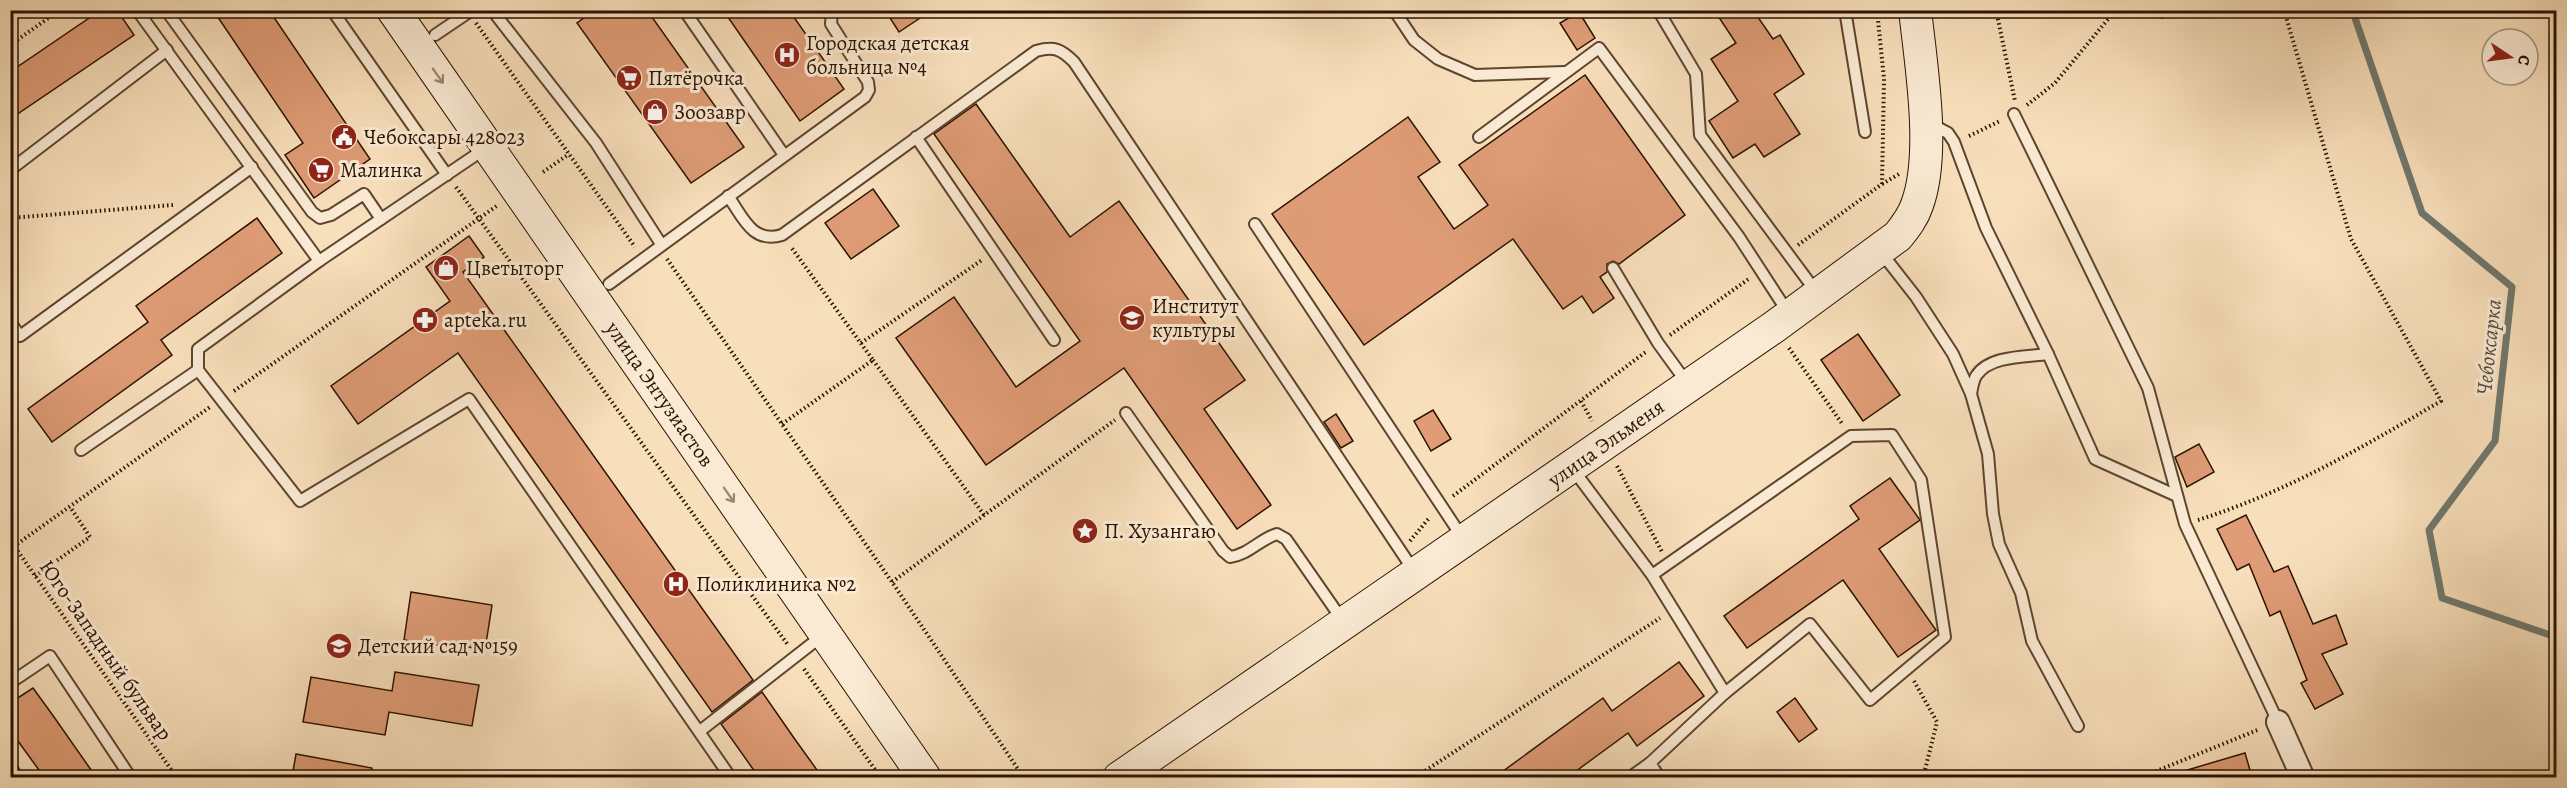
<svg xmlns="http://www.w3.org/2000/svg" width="2567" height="788" font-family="Alegreya,serif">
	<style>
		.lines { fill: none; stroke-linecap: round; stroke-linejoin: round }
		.stream { stroke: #70786d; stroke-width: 7 }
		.building { fill: #df9c76; stroke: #2a1200; stroke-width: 1.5 }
		.lane-casing { stroke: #5e452f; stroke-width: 14 }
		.street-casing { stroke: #5e452f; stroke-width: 26 }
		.secondary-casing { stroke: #2a1200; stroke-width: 34 }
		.path { stroke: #2a1200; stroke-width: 4; stroke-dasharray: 1.5 3; stroke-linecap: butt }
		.lane { stroke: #faead3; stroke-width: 10 }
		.street { stroke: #faead3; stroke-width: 22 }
		.secondary { stroke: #faead3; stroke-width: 32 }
		.oneway { stroke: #9c8974 }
		.labels { text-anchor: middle; stroke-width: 6; stroke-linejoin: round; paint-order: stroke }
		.poi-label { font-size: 21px; fill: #2a1200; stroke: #faead3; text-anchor: start }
		.street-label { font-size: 21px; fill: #2a1200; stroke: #faead3 }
		.water-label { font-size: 22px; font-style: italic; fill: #534e3f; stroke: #faead3 }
	</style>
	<rect width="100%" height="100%" fill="#f8dfbb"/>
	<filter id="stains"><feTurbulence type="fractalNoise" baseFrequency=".00333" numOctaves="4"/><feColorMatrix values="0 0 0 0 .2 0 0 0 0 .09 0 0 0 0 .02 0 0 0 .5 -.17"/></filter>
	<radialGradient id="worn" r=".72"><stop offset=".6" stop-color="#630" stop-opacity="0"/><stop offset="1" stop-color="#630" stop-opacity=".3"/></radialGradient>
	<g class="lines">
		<polyline class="stream" points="2359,10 2355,18 2422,213 2512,287 2495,441 2429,530 2442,598 2556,637"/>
	</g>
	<g class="building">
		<polygon points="101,10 117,10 134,35 10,119 10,72"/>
		<polygon points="213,10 269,10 370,159 314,198 285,155 303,143"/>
		<polygon points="595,10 647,10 744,147 691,183 577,23"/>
		<polygon points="723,10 789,10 844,89 800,121"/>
		<polygon points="901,10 932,10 899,32 890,18"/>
		<polygon points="1714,10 1753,10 1773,39 1780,35 1804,74 1774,94 1800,134 1764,157 1755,144 1733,158 1709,121 1738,101 1711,59 1736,43"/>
		<polygon points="1579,12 1595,38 1577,50 1560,23"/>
		<polygon points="1585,75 1685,215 1619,264 1613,261 1607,264 1607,272 1600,277 1614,298 1593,313 1582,296 1563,309 1513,239 1364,345 1272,214 1408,117 1440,162 1418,177 1454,229 1488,205 1459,165"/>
		<polygon points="976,104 1070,237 1119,201 1245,380 1204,409 1271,505 1237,529 1124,368 986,465 896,338 954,297 1016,387 1080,341 934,134"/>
		<polygon points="873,189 899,226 851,259 825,223"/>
		<polygon points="257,218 282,253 161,340 172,355 52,442 28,409 148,322 136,306"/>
		<polygon points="469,236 484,257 463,272 753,680 712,712 458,353 358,424 331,386 450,301 426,267"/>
		<polygon points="1858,334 1900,395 1863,421 1821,360"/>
		<polygon points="1433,410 1451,439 1431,451 1414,421"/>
		<polygon points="1336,414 1353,441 1341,448 1324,422"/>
		<polygon points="2199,444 2214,472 2187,487 2175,457"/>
		<polygon points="1890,478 1920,520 1879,549 1936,630 1898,657 1843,580 1747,648 1724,616 1859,519 1850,506"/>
		<polygon points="2246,515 2274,572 2288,566 2313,624 2336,615 2347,644 2322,654 2343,694 2315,709 2301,683 2307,680 2280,611 2270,616 2249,564 2237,570 2217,529"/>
		<polygon points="411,592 492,605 485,650 450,644 450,647 404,640"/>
		<polygon points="1679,662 1704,696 1637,746 1628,733 1568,777 1495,777 1603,698 1612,711"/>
		<polygon points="395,672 479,685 472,726 389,712 385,735 303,722 311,677 392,691"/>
		<polygon points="33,688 54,717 96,777 44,777 10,730 10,703"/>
		<polygon points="762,692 794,738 822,777 759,777 753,769 721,724"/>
		<polygon points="1795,698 1817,729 1799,742 1777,712"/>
		<polygon points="2245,753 2252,777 2177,777 2177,773"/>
		<polygon points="296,754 372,768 372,777 292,777"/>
	</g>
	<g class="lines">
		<g class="lane-casing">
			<g id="lane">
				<polyline points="137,10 319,261 486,148"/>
				<polyline points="166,10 312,212 320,218 331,215 364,194 381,219"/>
				<polyline points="332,10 447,175"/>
				<polyline points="492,10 596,143 661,244"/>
				<polyline points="684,10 784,155"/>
				<polyline points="1394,10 1414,40 1438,59 1475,75 1565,72"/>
				<polyline points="1658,10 1696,74 1700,135 1817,293"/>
				<polyline points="1845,10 1865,132"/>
				<polyline points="435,35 472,10"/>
				<polyline points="2014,114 2148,388 2185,524 2278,722"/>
				<polyline points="1931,124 1948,133 1954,142 1986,228 2048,354 2095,459 2177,496"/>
				<polyline points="916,137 1054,340"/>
				<polyline points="1479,137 1599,48 1739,237 1789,314"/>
				<polyline points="10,170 167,50"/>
				<path d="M728,196c15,21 24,48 54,39l254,-184c18,-5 25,-2 38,11l340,509"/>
				<polyline points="1255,224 1462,537"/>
				<polyline points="1880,251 1916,297 1953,354 1971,394 1988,454 1993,514 1999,544 2021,593 2032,641 2078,726"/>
				<polyline points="319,261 198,349 198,370 300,501 469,399 731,778"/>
				<polyline points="1613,268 1658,343 1687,383"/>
				<polyline points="609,284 865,97 869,90 868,82 831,24 832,10"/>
				<polyline points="10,322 20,336 252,167"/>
				<path d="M1971,394c1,-5 2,-13 5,-18 13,-21 51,-19 72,-22"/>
				<path d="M1126,413l97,138 7,6c18,-2 30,-18 47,-23l9,5 57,82"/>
				<polyline points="81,450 198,370"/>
				<polyline points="1572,468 1652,575 1725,693"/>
				<polyline points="1652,575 1851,436 1892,435 1921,480 1945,637 1870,700 1810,624 1725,693 1650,763 1660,778"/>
				<polyline points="10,683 50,656 131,778"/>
				<polyline points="700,731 823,635"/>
				<polyline points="10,766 18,778"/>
				<polyline points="1629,778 1650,763"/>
			</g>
		</g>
		<g class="street-casing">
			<polyline id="street" points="2278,722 2303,778"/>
		</g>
		<g class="secondary-casing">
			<g id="secondary">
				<polyline points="393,10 925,778"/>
				<path d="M1119,778l655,-451 124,-91c8,-10 15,-19 19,-31 19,-51 4,-140 -2,-195"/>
			</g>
		</g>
		<g class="path">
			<polyline points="1996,10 2015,101"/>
			<polyline points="476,23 635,247"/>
			<polyline points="10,45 60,10"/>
			<polyline points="2027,105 2055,83 2114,12 2162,17 2168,10"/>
			<polyline points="1969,136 2000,121"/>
			<polyline points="543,172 569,154"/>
			<polyline points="1882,184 1899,174"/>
			<polyline points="456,187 788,645"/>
			<polyline points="10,218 173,205"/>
			<polyline points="1798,245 1882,184 1884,79 1877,10"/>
			<polyline points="667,259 892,582 1024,778"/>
			<polyline points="1670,335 1750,278"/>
			<polyline points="861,343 982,260"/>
			<polyline points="1789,348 1843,425"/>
			<polyline points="873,360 984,515"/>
			<polyline points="234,391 498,205"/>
			<polyline points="1581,401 1592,421"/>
			<polyline points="782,424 873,360 791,247"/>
			<polyline points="1617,466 1662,552"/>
			<polyline points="1453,496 1647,351"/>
			<path d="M2198,520c89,-28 163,-72 243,-119l-90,-162 -67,-229"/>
			<polyline points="10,540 177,778"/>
			<polyline points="1410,541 1430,517"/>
			<polyline points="10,549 210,407"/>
			<polyline points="35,576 90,537 70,507"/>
			<polyline points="892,582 1115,420"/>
			<polyline points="804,669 881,778"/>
			<polyline points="1914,681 1937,722 1923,778"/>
			<polyline points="1085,778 1094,771"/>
			<polyline points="1414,778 1660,618"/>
			<polyline points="2139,778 2260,729"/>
		</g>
		<use href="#lane" class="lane"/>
		<use href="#street" class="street"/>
		<use href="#secondary" class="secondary"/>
	</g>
	<defs><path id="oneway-shaft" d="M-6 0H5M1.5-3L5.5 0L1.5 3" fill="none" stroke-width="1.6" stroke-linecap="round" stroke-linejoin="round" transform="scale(1.5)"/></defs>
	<g class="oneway">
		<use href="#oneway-shaft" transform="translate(438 76) rotate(55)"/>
		<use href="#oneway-shaft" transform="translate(729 495) rotate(55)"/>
	</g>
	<defs>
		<g id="hospital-disc" transform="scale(1.35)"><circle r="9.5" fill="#8f2418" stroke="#faead3"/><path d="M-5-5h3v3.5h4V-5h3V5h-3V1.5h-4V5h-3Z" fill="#fff"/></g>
		<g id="supermarket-disc" transform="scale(1.35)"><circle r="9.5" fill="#8f2418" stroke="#faead3"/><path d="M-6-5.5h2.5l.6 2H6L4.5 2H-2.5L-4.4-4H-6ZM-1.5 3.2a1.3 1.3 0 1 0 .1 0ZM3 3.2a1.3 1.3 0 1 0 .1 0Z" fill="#fff"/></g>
		<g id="shop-disc" transform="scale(1.35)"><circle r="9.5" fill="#8f2418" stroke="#faead3"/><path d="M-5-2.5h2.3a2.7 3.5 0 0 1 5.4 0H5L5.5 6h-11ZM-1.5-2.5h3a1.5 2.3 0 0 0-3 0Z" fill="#fff"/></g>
		<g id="civic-disc" transform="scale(1.35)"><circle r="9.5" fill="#8f2418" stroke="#faead3"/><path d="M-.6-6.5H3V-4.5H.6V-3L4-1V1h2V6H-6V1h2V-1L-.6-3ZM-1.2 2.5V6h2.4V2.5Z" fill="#fff"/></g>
		<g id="university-disc" transform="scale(1.35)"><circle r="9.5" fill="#8f2418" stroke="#faead3"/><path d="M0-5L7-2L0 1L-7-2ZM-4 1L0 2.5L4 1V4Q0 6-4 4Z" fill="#fff"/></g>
		<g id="pharmacy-disc" transform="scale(1.35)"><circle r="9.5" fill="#8f2418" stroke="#faead3"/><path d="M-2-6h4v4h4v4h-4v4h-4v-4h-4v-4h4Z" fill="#fff"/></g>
		<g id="sight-disc" transform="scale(1.35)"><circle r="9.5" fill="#8f2418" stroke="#faead3"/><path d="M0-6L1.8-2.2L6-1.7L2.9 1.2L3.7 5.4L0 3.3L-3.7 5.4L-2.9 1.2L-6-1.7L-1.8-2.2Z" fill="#fff"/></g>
		<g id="school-disc" transform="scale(1.35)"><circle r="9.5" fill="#8f2418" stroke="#faead3"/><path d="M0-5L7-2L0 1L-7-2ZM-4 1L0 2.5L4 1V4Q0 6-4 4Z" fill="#fff"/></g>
	</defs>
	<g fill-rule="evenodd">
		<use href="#hospital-disc" x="787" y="55"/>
		<use href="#supermarket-disc" x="629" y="78"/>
		<use href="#shop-disc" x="655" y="112"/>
		<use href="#civic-disc" x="344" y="137"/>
		<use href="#supermarket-disc" x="321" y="170"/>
		<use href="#shop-disc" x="446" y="268"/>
		<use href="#university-disc" x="1132" y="318"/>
		<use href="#pharmacy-disc" x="425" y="320"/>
		<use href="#sight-disc" x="1085" y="531"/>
		<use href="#hospital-disc" x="676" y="584"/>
		<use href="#school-disc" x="339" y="646"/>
	</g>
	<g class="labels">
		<g class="poi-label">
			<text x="806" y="50">Городская детская<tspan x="806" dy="24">больница №4</tspan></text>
			<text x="648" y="85">Пятёрочка</text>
			<text x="674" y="119">Зоозавр</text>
			<text x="364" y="144">Чебоксары 428023</text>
			<text x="340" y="177">Малинка</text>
			<text x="466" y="275">Цветыторг</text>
			<text x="1152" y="313">Институт<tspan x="1152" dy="24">культуры</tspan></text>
			<text x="444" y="327">apteka.ru</text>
			<text x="1104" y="538">П. Хузангаю</text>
			<text x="696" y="591">Поликлиника №2</text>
			<text x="358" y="653">Детский сад №159</text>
		</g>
		<g class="street-label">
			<text transform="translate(660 394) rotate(55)" y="7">улица Энтузиастов</text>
			<text transform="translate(1606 443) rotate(-35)" y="7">улица Эльменя</text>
			<text transform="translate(106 650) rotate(55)" y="7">Юго-Западный бульвар</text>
		</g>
		<g class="water-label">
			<text transform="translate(2488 347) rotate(-84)" y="8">Чебоксарка</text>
		</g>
	</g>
	<rect width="2567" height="788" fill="none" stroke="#f8dfbb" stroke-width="36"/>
	<rect x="12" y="12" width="2543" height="764" fill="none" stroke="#2a1200" stroke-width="3"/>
	<rect x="18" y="18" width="2531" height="752" fill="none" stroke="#2a1200" stroke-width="1.5"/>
	<g transform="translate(2510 57) rotate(103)"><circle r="28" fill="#faead3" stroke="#a7947f" stroke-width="1.5"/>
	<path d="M0-4.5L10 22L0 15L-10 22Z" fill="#8f2418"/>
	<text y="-9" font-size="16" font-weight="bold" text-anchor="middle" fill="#2a1200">С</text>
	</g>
	<rect width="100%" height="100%" filter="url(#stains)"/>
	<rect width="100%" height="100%" fill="url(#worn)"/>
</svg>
